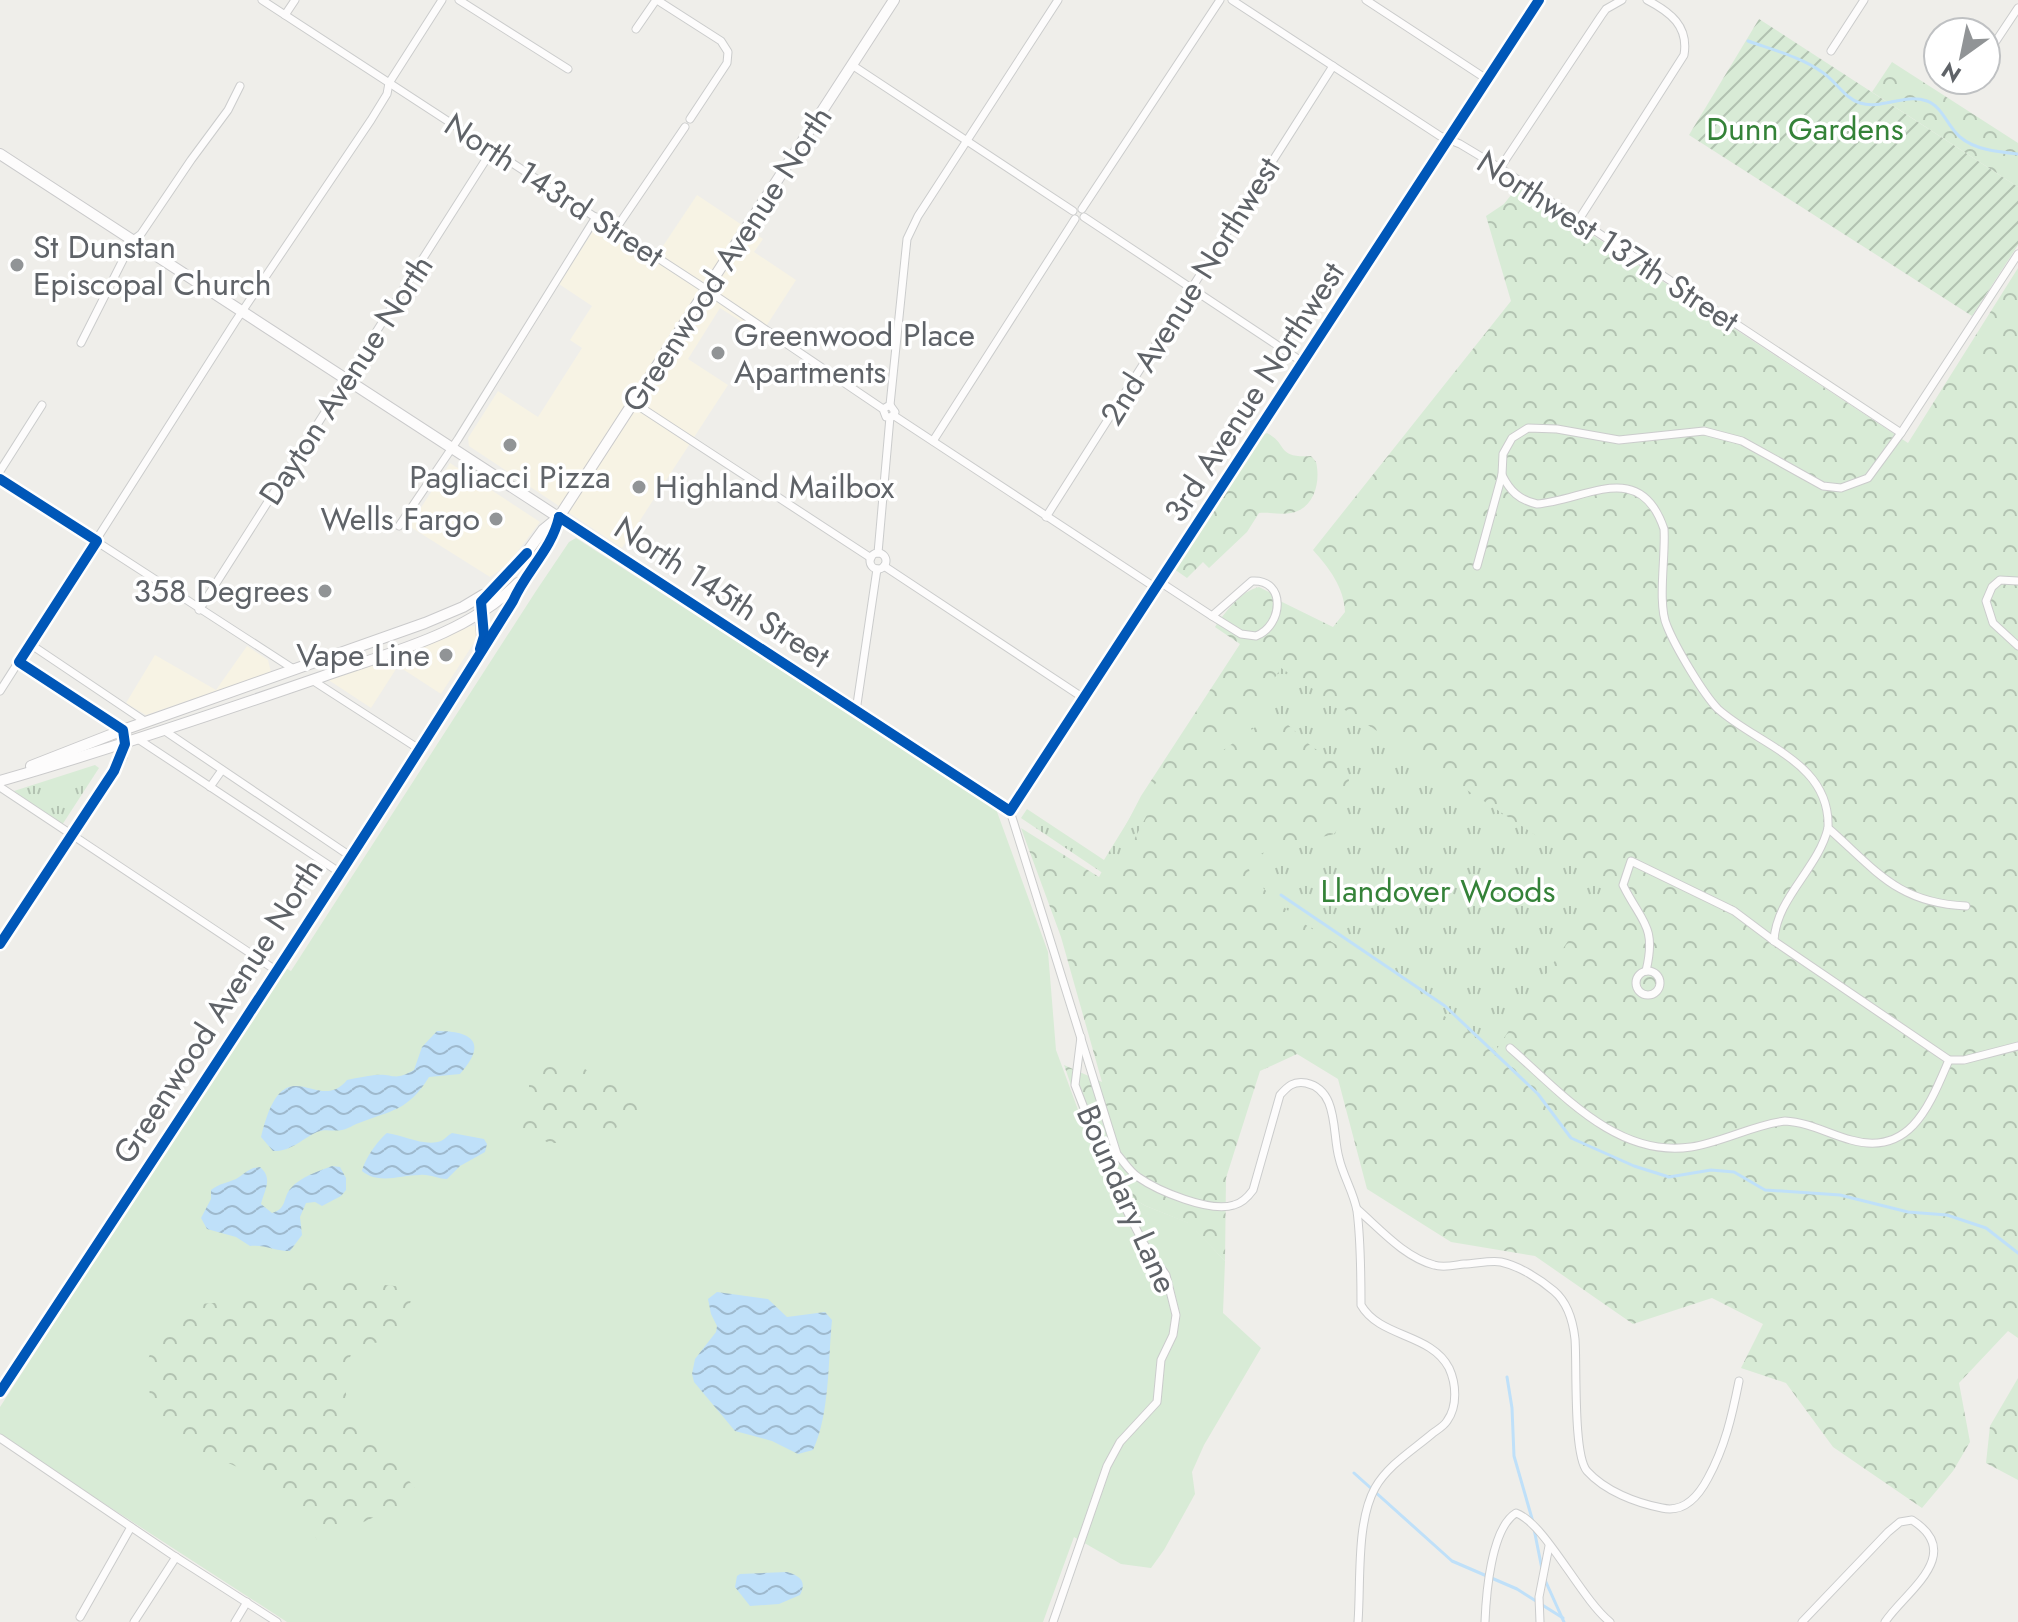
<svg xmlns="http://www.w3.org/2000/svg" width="2018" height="1622" font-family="Jost,sans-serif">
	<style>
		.commercial { fill: #f7f3e4 }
		.grass { fill: #d8ebd6 }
		.forest { fill: url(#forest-crowns) }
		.park { fill: url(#park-tufts) }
		.garden { fill: url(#garden-furrows) }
		.water { fill: url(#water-waves) }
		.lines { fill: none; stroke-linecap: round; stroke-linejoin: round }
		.stream { stroke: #bfe0f9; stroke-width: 3 }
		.street-casing { stroke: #cbcccc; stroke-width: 9 }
		.secondary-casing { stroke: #cacacb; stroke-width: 12 }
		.street { stroke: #fdfcfc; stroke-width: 7 }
		.secondary { stroke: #fdfcfc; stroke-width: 10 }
		.cycleway-casing { stroke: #fff; stroke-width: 15 }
		.cycleway { stroke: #0057b8; stroke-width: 10 }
		.poi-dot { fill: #919496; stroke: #fff; stroke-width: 3 }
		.labels { text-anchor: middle; stroke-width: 7; stroke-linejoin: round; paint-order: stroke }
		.park-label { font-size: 32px; fill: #348238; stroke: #fff }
		.street-label { font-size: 32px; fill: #5f6368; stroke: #fff }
		.poi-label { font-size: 32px; fill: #5f6368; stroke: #fff; text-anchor: start }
	</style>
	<defs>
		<pattern id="forest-crowns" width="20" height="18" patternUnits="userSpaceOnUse" patternTransform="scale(2)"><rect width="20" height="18" fill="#d8ebd6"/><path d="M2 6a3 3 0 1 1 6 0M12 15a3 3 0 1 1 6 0" fill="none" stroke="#b2c2b1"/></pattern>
		<pattern id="park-tufts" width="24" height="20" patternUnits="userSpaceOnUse" patternTransform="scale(2)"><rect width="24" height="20" fill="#d8ebd6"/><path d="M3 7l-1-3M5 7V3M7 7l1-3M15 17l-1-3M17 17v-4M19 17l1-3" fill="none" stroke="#b2c2b1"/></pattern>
		<pattern id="garden-furrows" width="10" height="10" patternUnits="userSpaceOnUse" patternTransform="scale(2)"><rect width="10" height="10" fill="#d8ebd6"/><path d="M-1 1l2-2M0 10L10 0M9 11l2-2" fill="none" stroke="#b2c2b1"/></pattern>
		<pattern id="water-waves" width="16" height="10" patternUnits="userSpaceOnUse" patternTransform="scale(2)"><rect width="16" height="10" fill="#bfe0f9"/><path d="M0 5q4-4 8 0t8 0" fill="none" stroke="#9eb9cd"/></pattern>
	</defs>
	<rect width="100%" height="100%" fill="#efeeea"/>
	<g class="commercial">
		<polygon points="697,195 763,239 754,252 796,280 761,334 720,308 688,359 728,385 622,548 469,446 468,438 498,391 538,417 582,348 570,340 592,306 559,284 595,228 651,264"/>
		<polygon points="450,463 540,522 508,564 490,577 409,526"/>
		<polygon points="471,626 476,626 481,632 441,694 398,666 371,708 327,679"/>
		<polygon points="247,646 268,660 271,672 146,715 126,703 155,655 216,690"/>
	</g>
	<polygon class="grass" points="576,538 996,809 1048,952 1056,1050 1105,1183 1146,1206 1189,1223 1225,1261 1223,1313 1261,1348 1204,1445 1192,1472 1195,1494 1164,1550 1151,1568 1121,1564 1074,1537 1043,1622 287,1622 0,1436 0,1407 284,967 291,971 536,591 569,542"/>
	<g class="forest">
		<polygon points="1892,62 2018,143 2018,187 1872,92"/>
		<path d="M1518,186l390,257 110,-175v1070l-10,-7 -49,52 11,59 -17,29 -31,37 -89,-61 -47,-64 -45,-15 22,-44 -51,-26 -79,26 -98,-68 -84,-14 -84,-53 -29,-110 -41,-25 -37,17 -34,107 -1,83 -37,-38 -42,-17 -41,-23 -41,-118 38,17 -41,-145 -40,-109 78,49 42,-81 99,-152 -25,-17c10,-15 26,-36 44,-40l10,5 7,7 57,28 12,-15c-1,-25 -16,-44 -32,-62l198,-249 -25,-85 18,-12z"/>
		<path d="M1267,433c22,11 8,25 44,23l5,6c5,20 -2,47 -25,51 -11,2 -22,-1 -32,0l-12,19 -38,36 -6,-6 -16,16 -13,-9 88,-134z"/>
		<path d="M529,1063h47l24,16 38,13 10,13c-23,16 -47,40 -77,32l-11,6h-12l-8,-6 -15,8 -8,-1 6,-20 -7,-11 13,-24z"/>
		<polygon points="307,1277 414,1288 401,1339 354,1346 343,1377 349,1410 421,1495 319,1543 299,1509 268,1481 224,1461 187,1449 151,1425 148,1359 162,1325 199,1304 257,1300"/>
		<polygon points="2018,1378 2018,1480 1986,1463 1990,1426"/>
	</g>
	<g class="park">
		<path d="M1281,668l326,214 -111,168 -199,-131 -46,-42 -3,-12c15,-21 62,-24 86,-31l6,-8 8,-40 1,-6 -5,-12 -33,-22 -25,-23 -15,-3 -10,3 -100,72 -12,16 -36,69 -92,-62 6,-9 77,51 43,-70 108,-81z"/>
		<polygon points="95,765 99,768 62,825 14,791"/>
	</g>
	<polygon class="garden" points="1759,19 2018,187 2018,245 1972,316 1689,135"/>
	<g class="water">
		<path d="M437,1031c36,0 51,12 23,43l-31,3c-21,34 -37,33 -70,46 -6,2 -11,6 -17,7 -8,2 -17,-2 -25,2 -14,6 -26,20 -44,19l-12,-14c23,-96 56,-20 86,-57 9,-2 19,-4 28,-5 19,-2 18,7 39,-5l8,-23z"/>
		<path d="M387,1133c16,2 38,14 54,8 4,-2 7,-6 11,-8l32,6 3,5 -2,8 -25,14 -13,13c-10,0 -17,-5 -27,-4 -20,0 -41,10 -58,-4 3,-12 15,-30 25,-38z"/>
		<path d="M332,1166l8,1 6,11v12l-5,6 -19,10 -7,-4 -9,1 -6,14 2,18 -12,16c-15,0 -26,-7 -40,-5l-14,-9 -29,-8 -6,-11 10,-19v-9c9,-7 16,-7 25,-11 9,-5 12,-11 24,-12 13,11 5,22 1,37l11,9c16,-5 10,-15 19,-25 9,-11 28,-17 41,-22z"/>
		<path d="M717,1292l51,7 19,18 38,-5 7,8c-4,39 -2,94 -19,130l-15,4 -26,-13 -37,-10 -41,-49 -2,-8 3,-15 21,-27 1,-6 -6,-12 -3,-15z"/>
		<path d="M787,1572c13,4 20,9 13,23l-21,9 -29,2 -15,-19 2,-11 3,-2z"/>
	</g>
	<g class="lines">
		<g class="stream">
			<path d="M1748,41c25,9 53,16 74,31 14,9 22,26 38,31 22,7 44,-10 67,-2 16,6 20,25 33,36 15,13 39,15 58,17"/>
			<polyline points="1281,895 1445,1006 1538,1094 1571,1138 1634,1166 1669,1177 1711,1170 1734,1172 1765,1190 1840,1195 1908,1212 1947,1215 1986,1228 2018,1253"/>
			<polyline points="1507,1377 1512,1408 1514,1456 1533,1522"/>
			<polyline points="1354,1473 1452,1561 1517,1589 1563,1618"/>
			<polyline points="1534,1529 1542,1569"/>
			<polyline points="1545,1580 1564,1622"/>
		</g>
		<g class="street-casing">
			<g id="street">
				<polyline points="262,0 707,290 883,409 886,417 892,417 895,412 890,405 883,409"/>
				<polyline points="459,0 568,69"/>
				<polyline points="657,0 721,41 728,52 727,63 690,119"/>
				<polyline points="1232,0 1440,136 1460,144 1500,168 1901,433"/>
				<polyline points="1366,0 1488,80"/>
				<polyline points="285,15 295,0"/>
				<polyline points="636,29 656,0"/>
				<polyline points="1831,51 1864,0"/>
				<polyline points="1988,53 2018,8"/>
				<polyline points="852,65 1073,211"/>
				<polyline points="1500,168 1601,16 1606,9 1622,0"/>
				<polyline points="1082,209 1220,0"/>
				<polyline points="1084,217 1304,363"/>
				<path d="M1578,221l106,-166c5,-29 -14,-43 -37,-55"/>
				<polyline points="615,230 685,127"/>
				<polyline points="81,343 133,240 141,234 191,160 228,110 240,86"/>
				<polyline points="634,403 871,558"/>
				<polyline points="890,405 907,239 918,216 1058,0"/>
				<polyline points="893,415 1156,588"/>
				<polyline points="933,441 1075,219"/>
				<polyline points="0,471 42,405"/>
				<path d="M1502,475c8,16 17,25 35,29 49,-4 103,-46 127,25 2,26 -7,75 3,97 8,20 36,68 51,83 40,36 113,53 110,119 48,42 69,75 138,78"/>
				<polyline points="0,479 295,670"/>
				<polyline points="1046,517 1333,66"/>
				<polyline points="399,526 458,439 596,217"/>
				<polyline points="878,553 890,417"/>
				<circle cx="878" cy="561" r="8"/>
				<polyline points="884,566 1085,699"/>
				<polyline points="1477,566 1502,475 1503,454 1512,438 1528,428 1557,429 1619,440 1704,431 1742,441 1823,486 1841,488 1868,478 1901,433 2018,254"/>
				<path d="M1252,581c35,-2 31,45 4,55l-15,-2 -29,-18z"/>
				<polyline points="2018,581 2000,580 1992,587 1986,601 1993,623 2018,646"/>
				<polyline points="1160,582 1212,616"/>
				<polyline points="199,610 492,150"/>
				<polyline points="30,644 146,722"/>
				<polyline points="19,662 123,730"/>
				<polyline points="312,680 419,749"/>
				<polyline points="0,691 235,322 371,120 387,94 389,83 442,0"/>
				<polyline points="856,711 877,569"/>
				<polyline points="165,731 350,856"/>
				<polyline points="138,739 339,872"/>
				<polyline points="0,787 277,971"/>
				<polyline points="210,787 222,770"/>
				<path d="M1010,811l107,343c7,8 13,18 21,23 20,14 72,36 96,28 8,-2 14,-8 19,-15l27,-95c8,-9 13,-14 26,-12 33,7 26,51 33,75 4,18 15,35 18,53 4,31 4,63 4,94 19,33 70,28 88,63 7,15 9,38 -2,53 -3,5 -10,9 -14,12 -20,17 -45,32 -58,55 -19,34 -14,95 -17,134"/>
				<path d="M1774,941c2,-43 44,-72 54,-113"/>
				<path d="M1646,971c11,-46 -5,-49 -23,-86l8,-24 103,50 40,30 175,119h15l54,-14"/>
				<circle cx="1648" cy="983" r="12"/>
				<path d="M1510,1048c51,44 106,110 181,99 32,-5 62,-22 94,-26 23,1 44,13 66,19 60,17 79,-36 98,-80"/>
				<path d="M1357,1209c23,20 47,48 77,56 10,3 21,0 30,-1 11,0 26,-4 37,-2 18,4 39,17 53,29 14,12 19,30 21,48 2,26 -2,116 12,132 18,20 49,32 75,37 21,5 36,-11 46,-30 17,-31 24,-62 31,-97"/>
				<polyline points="0,1438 171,1554 277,1622"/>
				<polyline points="80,1617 131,1527"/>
				<polyline points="134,1622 176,1557"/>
				<polyline points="235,1622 247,1602"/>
				<polyline points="1053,1622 1107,1466 1120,1442 1157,1402 1161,1360 1173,1335 1176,1315 1166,1275 1144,1244 1116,1190 1075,1085 1081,1037"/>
				<path d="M1485,1622c1,-27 6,-94 31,-109 29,10 65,86 94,109"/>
				<polyline points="1540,1622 1539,1597 1549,1546"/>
				<path d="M1802,1622l86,-90 12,-10 12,-2c54,34 -7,72 -27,102"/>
			</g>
		</g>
		<g class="secondary-casing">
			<g id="secondary">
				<polyline points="0,154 1010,811 1539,0"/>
				<path d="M481,647c4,-17 -5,-33 2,-48l34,-33 26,-36 16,-13 335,-517"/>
				<polyline points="31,766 123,730 425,623 463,607 483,595"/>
				<path d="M0,781c108,-31 214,-67 321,-104 67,-24 145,-42 197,-94"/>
				<polyline points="0,944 114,771 122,756 125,740"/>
				<path d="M0,1392c173,-263 347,-524 513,-791 13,-30 39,-52 46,-84"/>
			</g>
		</g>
		<use href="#street" class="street"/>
		<use href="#secondary" class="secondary"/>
		<g class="cycleway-casing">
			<g id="cycleway">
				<polyline points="0,479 97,541 19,662 123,730 125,744 114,771 0,944"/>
				<polyline points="559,517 1010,811 1539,0"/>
				<polyline points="480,649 484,636 481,602 527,553"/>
				<path d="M0,1392c173,-263 347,-524 513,-791 13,-30 39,-52 46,-84"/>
			</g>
		</g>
		<use href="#cycleway" class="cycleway"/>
	</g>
	<g class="poi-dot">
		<circle cx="17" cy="265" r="8"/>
		<circle cx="718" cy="353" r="8"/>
		<circle cx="510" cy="445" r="8"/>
		<circle cx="639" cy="487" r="8"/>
		<circle cx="496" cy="519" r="8"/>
		<circle cx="325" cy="591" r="8"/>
		<circle cx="446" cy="655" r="8"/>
	</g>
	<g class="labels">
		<g class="park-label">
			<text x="1805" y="140">Dunn Gardens</text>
			<text x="1438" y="902">Llandover Woods</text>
		</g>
		<g class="street-label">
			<text transform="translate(554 190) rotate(33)" y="11">North 143rd Street</text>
			<text transform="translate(1608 241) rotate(33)" y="11">Northwest 137th Street</text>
			<text transform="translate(727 259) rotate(-57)" y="11">Greenwood Avenue North</text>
			<text transform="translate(1190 291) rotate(-58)" y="11">2nd Avenue Northwest</text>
			<text transform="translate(346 380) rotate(-57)" y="11">Dayton Avenue North</text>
			<text transform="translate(1254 392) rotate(-57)" y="11">3rd Avenue Northwest</text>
			<text transform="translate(722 592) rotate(33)" y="11">North 145th Street</text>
			<text transform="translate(218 1011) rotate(-57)" y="11">Greenwood Avenue North</text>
			<text transform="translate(1127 1199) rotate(66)" y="11">Boundary Lane</text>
		</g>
		<g class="poi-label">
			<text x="33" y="258">St Dunstan<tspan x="33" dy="37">Episcopal Church</tspan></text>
			<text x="734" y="346">Greenwood Place<tspan x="734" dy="37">Apartments</tspan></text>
			<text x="510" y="488" text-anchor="middle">Pagliacci Pizza</text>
			<text x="655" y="498">Highland Mailbox</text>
			<text x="480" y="530" text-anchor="end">Wells Fargo</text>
			<text x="309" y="602" text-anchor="end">358 Degrees</text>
			<text x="430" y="666" text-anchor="end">Vape Line</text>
		</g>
	</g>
	<g transform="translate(1962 56) rotate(213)"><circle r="38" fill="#ffffff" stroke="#bfc1c3" stroke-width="2"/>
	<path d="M0-6L14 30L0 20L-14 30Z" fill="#919496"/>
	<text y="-12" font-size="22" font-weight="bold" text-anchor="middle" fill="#5f6368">N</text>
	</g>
</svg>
